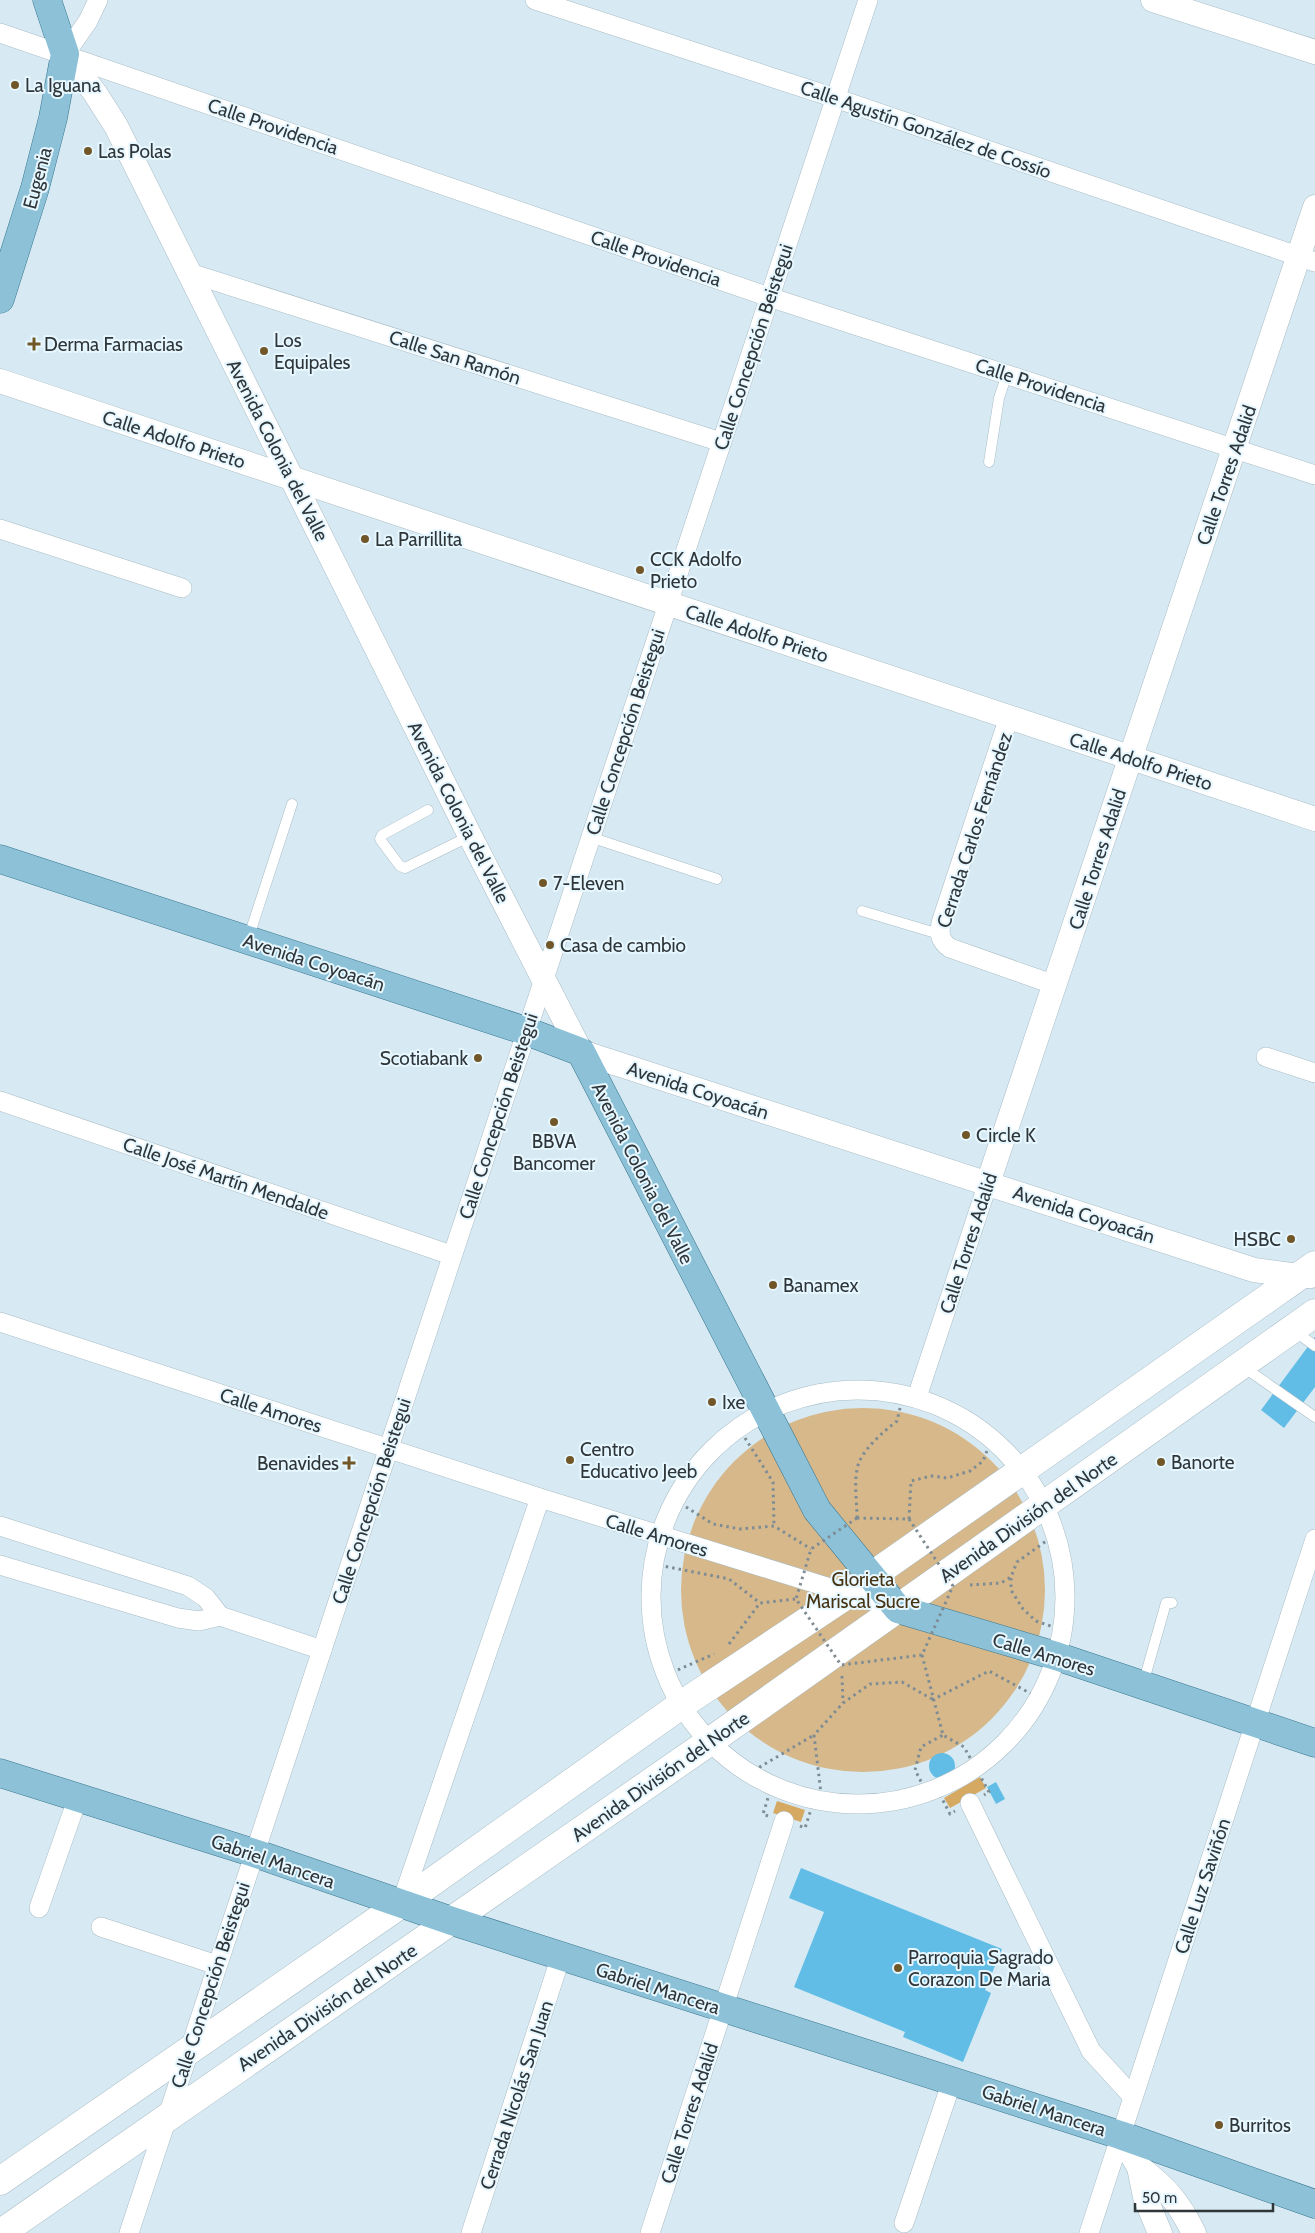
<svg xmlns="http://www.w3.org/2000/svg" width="1315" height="2233" font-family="Cabin,sans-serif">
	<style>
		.green { fill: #d6b88a }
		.water { fill: #d5a961 }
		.building { fill: #61bde5 }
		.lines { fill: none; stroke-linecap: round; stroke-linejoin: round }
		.service-casing { stroke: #a9bcc5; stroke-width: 11 }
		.minor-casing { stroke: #a9bcc5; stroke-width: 20 }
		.tertiary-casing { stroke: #a9bcc5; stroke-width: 25 }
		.secondary-casing { stroke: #a9bcc5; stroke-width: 29 }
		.primary-casing { stroke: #3a768e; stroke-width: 29 }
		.path { stroke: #7f8c93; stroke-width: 3; stroke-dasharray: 2.5 4; stroke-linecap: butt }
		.service { stroke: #fff; stroke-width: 10 }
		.minor { stroke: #fff; stroke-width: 19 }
		.tertiary { stroke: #fff; stroke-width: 24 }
		.secondary { stroke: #fff; stroke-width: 28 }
		.primary { stroke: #8cc1d7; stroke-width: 28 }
		.path-bridge { stroke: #7f8c93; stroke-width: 3; stroke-dasharray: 2.5 4; stroke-linecap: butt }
		.poi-dot { fill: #715628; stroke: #e7f7ff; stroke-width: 2 }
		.labels { text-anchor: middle; stroke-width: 4; stroke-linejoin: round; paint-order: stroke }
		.poi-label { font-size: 19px; fill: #2f363a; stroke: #e7f7ff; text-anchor: start }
		.street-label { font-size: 19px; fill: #2f363a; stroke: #e7f7ff }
		.park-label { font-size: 19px; fill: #463313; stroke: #e7f7ff }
	</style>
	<rect width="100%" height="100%" fill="#d7eaf4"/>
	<circle class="green" cx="863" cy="1590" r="182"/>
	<g class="water">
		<polygon points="980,1777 986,1788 950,1808 944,1798"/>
		<polygon points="777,1801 805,1810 801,1822 773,1813"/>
	</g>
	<g class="building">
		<polygon points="1315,1337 1315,1387 1284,1428 1261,1410"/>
		<circle cx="942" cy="1766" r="13"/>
		<polygon points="996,1782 1005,1799 996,1804 987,1787"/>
		<polygon points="801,1868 1002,1949 985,1990 991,1993 963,2062 903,2037 905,2032 794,1987 824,1912 789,1898"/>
	</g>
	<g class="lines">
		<g class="service-casing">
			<g id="service">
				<polyline points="989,462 999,398 1007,374"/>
				<polyline points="428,810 382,835 380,839 382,842 400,866 405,868 470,836"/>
				<polyline points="590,837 717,879"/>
				<polyline points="862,911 939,934"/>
				<polyline points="248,939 292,804"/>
				<polyline points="1293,1330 1315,1346"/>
				<polyline points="1242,1366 1315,1417"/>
				<polyline points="1143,1684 1166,1603 1172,1603"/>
			</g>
		</g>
		<g class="minor-casing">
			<g id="minor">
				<polyline points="535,0 835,98 1315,262"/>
				<polyline points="0,33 769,297 1315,475"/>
				<polyline points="65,54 88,21 98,0"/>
				<polyline points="190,273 721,442"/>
				<polyline points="0,529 182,588"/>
				<path d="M1009,717l-68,206c-2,12 -1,18 9,25l105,37"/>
				<polyline points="1266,1057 1315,1073"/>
				<polyline points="0,1101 451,1255"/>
				<polyline points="0,1322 540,1498 898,1609"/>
				<circle cx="858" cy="1597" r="207"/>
				<polyline points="917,1397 988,1183"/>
				<polyline points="0,1526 188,1586 206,1598 220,1616"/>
				<polyline points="0,1565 178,1618 199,1621 220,1616 322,1650"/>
				<polyline points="970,1803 1091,2051 1133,2097"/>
				<polyline points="401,1904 540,1498"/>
				<polyline points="39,1908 78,1797"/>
				<polyline points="101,1927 217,1965"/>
				<polyline points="904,2223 952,2081"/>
				<polyline points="129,2233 868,0"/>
				<polyline points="471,2233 561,1956"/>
				<polyline points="650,2233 784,1821"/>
				<polyline points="1089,2233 1315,1539"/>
			</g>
		</g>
		<g class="tertiary-casing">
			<g id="tertiary">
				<polyline points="1153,0 1315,52"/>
				<polyline points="65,54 95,93 116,126 470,836 581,1052 1254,1270 1298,1276 1311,1276"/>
				<polyline points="0,381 1315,819"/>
				<polyline points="988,1183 1315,207"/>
				<polyline points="1120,2135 1139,2167 1145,2197 1160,2233"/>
				<path d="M1139,2167c28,22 39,34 55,66"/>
			</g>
		</g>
		<g class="secondary-casing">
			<g id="secondary">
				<polyline points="0,2181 401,1904 681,1705 848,1594 870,1577 1315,1265"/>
				<polyline points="1,2233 709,1742 1315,1313"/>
			</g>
		</g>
		<g class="primary-casing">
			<g id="primary">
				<polyline points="0,299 35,188 53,118 65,54 47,0"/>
				<polyline points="0,859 526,1031 581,1052 817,1510 898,1609 1056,1656 1315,1743"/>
				<polyline points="0,1773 254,1853 452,1921 1120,2135 1315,2204"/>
			</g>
		</g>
		<g class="path">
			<polyline points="738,1427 773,1482 774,1526"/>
			<polyline points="675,1500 713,1524 740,1529 774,1526 811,1549"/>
			<path d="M857,1518c0,-16 -3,-33 0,-48 2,-18 26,-38 40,-49l4,-17"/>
			<polyline points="909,1519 911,1481 931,1476 947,1478 970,1471 983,1461 992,1438"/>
			<polyline points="653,1564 729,1579 760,1603 796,1599"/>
			<polyline points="1011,1578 1011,1590 1023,1609 1036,1621 1062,1630"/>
			<polyline points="970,1585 1001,1583 1011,1577 1017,1562 1056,1534"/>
			<polyline points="729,1644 760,1603"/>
			<polyline points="922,1655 943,1735 964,1747 989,1792 984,1795"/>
			<polyline points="666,1675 714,1654"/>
			<polyline points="842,1676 843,1703"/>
			<polyline points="932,1700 989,1671 1039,1698"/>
			<polyline points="748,1774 814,1735"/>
			<polyline points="937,1789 950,1814 955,1811"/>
			<polyline points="927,1793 915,1770 921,1747 943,1735"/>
			<polyline points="822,1802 814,1735 843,1703 870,1684 902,1682 932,1699"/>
			<polyline points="768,1816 763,1814 772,1785"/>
			<polyline points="800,1826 805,1828 814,1800"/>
		</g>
		<use href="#service" class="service"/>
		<use href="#minor" class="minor"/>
		<use href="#tertiary" class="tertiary"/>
		<use href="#secondary" class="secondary"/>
		<use href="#primary" class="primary"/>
		<polygon class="path-bridge" points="857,1518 909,1519 953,1586 922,1655 841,1665 796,1599 811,1549"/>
	</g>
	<g class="poi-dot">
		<circle cx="15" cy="85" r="5"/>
		<circle cx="88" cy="151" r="5"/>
		<path d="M31.5 336.5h5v5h5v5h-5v5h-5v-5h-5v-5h5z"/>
		<circle cx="264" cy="351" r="5"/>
		<circle cx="365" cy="539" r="5"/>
		<circle cx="640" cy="570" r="5"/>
		<circle cx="543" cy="883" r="5"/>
		<circle cx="550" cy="945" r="5"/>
		<circle cx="478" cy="1058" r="5"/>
		<circle cx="554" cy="1122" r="5"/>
		<circle cx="966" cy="1135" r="5"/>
		<circle cx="1291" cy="1239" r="5"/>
		<circle cx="773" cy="1285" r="5"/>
		<circle cx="712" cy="1402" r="5"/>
		<circle cx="570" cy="1460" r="5"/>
		<circle cx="1161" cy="1462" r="5"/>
		<path d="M346.5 1455.5h5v5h5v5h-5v5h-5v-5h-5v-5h5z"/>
		<circle cx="898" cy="1968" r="5"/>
		<circle cx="1219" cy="2125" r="5"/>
	</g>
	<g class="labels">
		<g class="poi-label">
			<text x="25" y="92">La Iguana</text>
			<text x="98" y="158">Las Polas</text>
			<text x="274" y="347">Los<tspan x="274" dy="22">Equipales</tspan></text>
			<text x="44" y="351">Derma Farmacias</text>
			<text x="375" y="546">La Parrillita</text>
			<text x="650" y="566">CCK Adolfo<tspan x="650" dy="22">Prieto</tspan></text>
			<text x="553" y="890">7-Eleven</text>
			<text x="560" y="952">Casa de cambio</text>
			<text x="468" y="1065" text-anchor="end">Scotiabank</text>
			<text x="976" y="1142">Circle K</text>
			<text x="554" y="1148" text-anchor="middle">BBVA<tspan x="554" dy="22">Bancomer</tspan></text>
			<text x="1281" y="1246" text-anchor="end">HSBC</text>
			<text x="783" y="1292">Banamex</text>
			<text x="722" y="1409">Ixe</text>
			<text x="580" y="1456">Centro<tspan x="580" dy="22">Educativo Jeeb</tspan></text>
			<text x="1171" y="1469">Banorte</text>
			<text x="339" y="1470" text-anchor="end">Benavides</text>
			<text x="908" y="1964">Parroquia Sagrado<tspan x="908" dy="22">Corazon De Maria</tspan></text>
			<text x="1229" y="2132">Burritos</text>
		</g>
		<g class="street-label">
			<text transform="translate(273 126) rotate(19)" y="7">Calle Providencia</text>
			<text transform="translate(926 129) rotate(19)" y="7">Calle Agustín González de Cossío</text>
			<text transform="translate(37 178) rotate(-75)" y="7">Eugenia</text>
			<text transform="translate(656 258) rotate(19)" y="7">Calle Providencia</text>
			<text transform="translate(753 347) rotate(-72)" y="7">Calle Concepción Beistegui</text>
			<text transform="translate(455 357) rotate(18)" y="7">Calle San Ramón</text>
			<text transform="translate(1041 385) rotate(18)" y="7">Calle Providencia</text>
			<text transform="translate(174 439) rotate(18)" y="7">Calle Adolfo Prieto</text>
			<text transform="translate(278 450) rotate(63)" y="7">Avenida Colonia del Valle</text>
			<text transform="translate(1226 475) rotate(-71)" y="7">Calle Torres Adalid</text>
			<text transform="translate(757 633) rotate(18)" y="7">Calle Adolfo Prieto</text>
			<text transform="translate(625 732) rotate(-72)" y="7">Calle Concepción Beistegui</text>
			<text transform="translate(1141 761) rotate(18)" y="7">Calle Adolfo Prieto</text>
			<text transform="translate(459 812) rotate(63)" y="7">Avenida Colonia del Valle</text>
			<text transform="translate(974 830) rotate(-72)" y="7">Cerrada Carlos Fernández</text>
			<text transform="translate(1097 859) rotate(-72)" y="7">Calle Torres Adalid</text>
			<text transform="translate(314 962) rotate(18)" y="7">Avenida Coyoacán</text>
			<text transform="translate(698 1090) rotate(18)" y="7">Avenida Coyoacán</text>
			<text transform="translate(498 1116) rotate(-72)" y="7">Calle Concepción Beistegui</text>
			<text transform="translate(643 1173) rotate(63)" y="7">Avenida Colonia del Valle</text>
			<text transform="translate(226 1178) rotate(19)" y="7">Calle José Martín Mendalde</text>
			<text transform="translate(1084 1214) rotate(18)" y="7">Avenida Coyoacán</text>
			<text transform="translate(968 1243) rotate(-72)" y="7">Calle Torres Adalid</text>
			<text transform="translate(271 1410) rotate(18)" y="7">Calle Amores</text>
			<text transform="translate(371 1501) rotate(-72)" y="7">Calle Concepción Beistegui</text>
			<text transform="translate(1028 1517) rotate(-35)" y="7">Avenida División del Norte</text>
			<text transform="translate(657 1535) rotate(17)" y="7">Calle Amores</text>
			<text transform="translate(1044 1654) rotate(17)" y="7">Calle Amores</text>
			<text transform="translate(660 1776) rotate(-35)" y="7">Avenida División del Norte</text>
			<text transform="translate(273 1861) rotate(19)" y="7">Gabriel Mancera</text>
			<text transform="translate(1202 1886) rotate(-72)" y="7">Calle Luz Saviñón</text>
			<text transform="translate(210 1985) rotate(-72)" y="7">Calle Concepción Beistegui</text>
			<text transform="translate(658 1988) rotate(18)" y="7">Gabriel Mancera</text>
			<text transform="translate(327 2007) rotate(-34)" y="7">Avenida División del Norte</text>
			<text transform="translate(516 2095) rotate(-72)" y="7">Cerrada Nicolás San Juan</text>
			<text transform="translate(1044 2110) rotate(18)" y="7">Gabriel Mancera</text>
			<text transform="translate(689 2113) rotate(-72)" y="7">Calle Torres Adalid</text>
		</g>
		<g class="park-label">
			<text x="863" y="1586">Glorieta<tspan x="863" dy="22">Mariscal Sucre</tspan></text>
		</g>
	</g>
	<path d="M1135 2203v8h138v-8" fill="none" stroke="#2f363a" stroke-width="2.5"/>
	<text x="1142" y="2203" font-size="15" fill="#2f363a" stroke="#e7f7ff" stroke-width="4" paint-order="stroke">50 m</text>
</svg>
